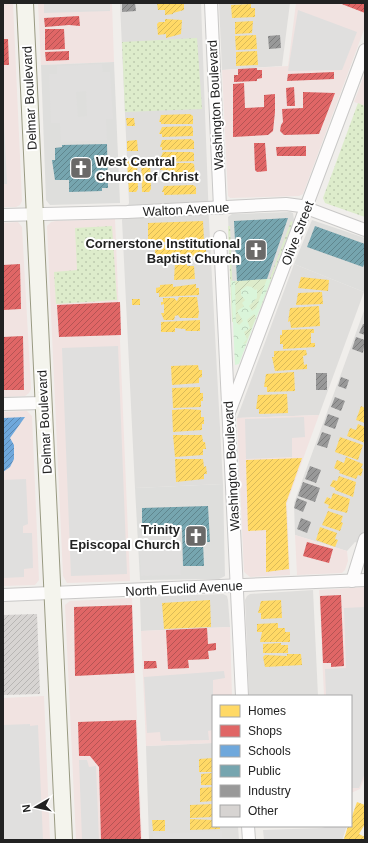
<svg xmlns="http://www.w3.org/2000/svg" width="368" height="843" font-family="Arial,sans-serif">
	<style>
		.residential { fill: #dfdedc }
		.commercial { fill: #f1e3e1 }
		.religious { fill: #dededc }
		.grass { fill: url(#grass-dots) }
		.park { fill: url(#park-crowns) }
		.garden { fill: url(#garden-furrows) }
		.parking { fill: #e0dfde; fill-rule: evenodd }
		.homes { fill: url(#homes-hatch) }
		.shops { fill: url(#shops-hatch) }
		.schools { fill: url(#schools-hatch) }
		.public { fill: url(#public-hatch) }
		.industry { fill: url(#industry-hatch) }
		.building { fill: url(#building-hatch) }
		.lines { fill: none; stroke-linecap: round; stroke-linejoin: round }
		.minor-casing { stroke: #c9c8c7; stroke-width: 14 }
		.secondary-casing { stroke: #999a82; stroke-width: 18 }
		.minor { stroke: #fdfcfc; stroke-width: 12 }
		.secondary { stroke: #f4f4ed; stroke-width: 16 }
		.labels { text-anchor: middle; stroke-width: 4; stroke-linejoin: round; paint-order: stroke }
		.street-label { font-size: 13px; fill: #222; stroke: #fff }
		.poi-label { font-size: 13px; font-weight: bold; fill: #222; stroke: #fff; text-anchor: end }
	</style>
	<defs>
		<pattern id="grass-dots" width="8" height="8" patternUnits="userSpaceOnUse"><rect width="8" height="8" fill="#ddeccb"/><path d="M2 2h.1M6 6h.1" fill="none" stroke="#bdcaae" stroke-width="1.8" stroke-linecap="round"/></pattern>
		<pattern id="park-crowns" width="20" height="18" patternUnits="userSpaceOnUse"><rect width="20" height="18" fill="#daf5da"/><path d="M2 6a3 3 0 1 1 6 0M12 15a3 3 0 1 1 6 0" fill="none" stroke="#bbd2bb"/></pattern>
		<pattern id="garden-furrows" width="10" height="10" patternUnits="userSpaceOnUse"><rect width="10" height="10" fill="#ddeccb"/><path d="M-1 1l2-2M0 10L10 0M9 11l2-2" fill="none" stroke="#bdcaae"/></pattern>
		<pattern id="homes-hatch" width="6" height="6" patternUnits="userSpaceOnUse"><rect width="6" height="6" fill="#ffd966"/><path d="M-1 1l2-2M0 6l6-6M5 7l2-2" fill="none" stroke="#daba58"/></pattern>
		<pattern id="shops-hatch" width="6" height="6" patternUnits="userSpaceOnUse"><rect width="6" height="6" fill="#e06666"/><path d="M-1 1l2-2M0 6l6-6M5 7l2-2" fill="none" stroke="#b55454"/></pattern>
		<pattern id="schools-hatch" width="6" height="6" patternUnits="userSpaceOnUse"><rect width="6" height="6" fill="#6fa8dc"/><path d="M-1 1l2-2M0 6l6-6M5 7l2-2" fill="none" stroke="#5b88b2"/></pattern>
		<pattern id="public-hatch" width="6" height="6" patternUnits="userSpaceOnUse"><rect width="6" height="6" fill="#76a5af"/><path d="M-1 1l2-2M0 6l6-6M5 7l2-2" fill="none" stroke="#60868e"/></pattern>
		<pattern id="industry-hatch" width="6" height="6" patternUnits="userSpaceOnUse"><rect width="6" height="6" fill="#999"/><path d="M-1 1l2-2M0 6l6-6M5 7l2-2" fill="none" stroke="#7c7c7c"/></pattern>
		<pattern id="building-hatch" width="6" height="6" patternUnits="userSpaceOnUse"><rect width="6" height="6" fill="#d7d4d2"/><path d="M-1 1l2-2M0 6l6-6M5 7l2-2" fill="none" stroke="#b8b6b4"/></pattern>
	</defs>
	<rect width="100%" height="100%" fill="#f0eeeb"/>
	<g class="residential">
		<polygon points="120,3 201,3 209,221 223,484 135,488 122,220 129,203"/>
		<polygon points="219,3 290,3 282,66 222,70"/>
		<polygon points="294,264 364,292 319,415 237,418"/>
		<polygon points="365,308 365,546 355,542 347,551 295,535 294,503"/>
		<polygon points="313,590 318,696 249,696 245,600 247,596 250,594"/>
		<polygon points="223,594 227,596 228,600 230,627 141,631 140,597"/>
		<polygon points="213,743 213,826 238,826 239,840 149,840 146,746"/>
	</g>
	<g class="commercial">
		<polygon points="3,3 13,3 22,201 20,205 16,207 3,207"/>
		<polygon points="38,3 112,3 114,62 41,65"/>
		<polygon points="296,3 365,3 365,27 303,194 299,196 230,198 228,196 222,70 288,66"/>
		<polygon points="365,73 365,106 354,102"/>
		<polygon points="115,219 130,581 67,583 63,576 47,226 51,222 56,221"/>
		<polygon points="18,222 22,227 31,389 29,393 25,396 3,397 3,223"/>
		<polygon points="27,411 32,416 39,580 35,585 3,586 3,412"/>
		<polygon points="319,415 287,503 290,575 250,577 244,572 237,418"/>
		<polygon points="295,535 347,551 348,561 345,570 342,573 297,575"/>
		<polygon points="365,587 365,777 360,789 351,793 351,696 324,696 319,590"/>
		<polygon points="132,598 142,840 76,840 65,605 70,601"/>
		<polygon points="230,627 232,696 213,696 213,743 146,746 141,631"/>
		<polygon points="44,696 50,840 3,840 3,698"/>
	</g>
	<g class="religious">
		<polygon points="114,62 120,203 50,205 46,200 41,65"/>
		<polygon points="290,212 293,213 294,220 271,279 231,281 228,217 232,214"/>
		<polygon points="312,220 365,238 364,292 294,264"/>
		<polygon points="223,484 225,576 219,579 140,580 135,488"/>
	</g>
	<g class="grass">
		<polygon points="197,38 202,109 125,112 122,42"/>
		<polygon points="358,103 365,106 365,217 325,203 323,198"/>
		<polygon points="291,221 293,222 260,309 259,308"/>
		<polygon points="112,226 117,300 56,304 54,272 77,270 75,228"/>
		<polygon points="228,226 230,226 234,322 232,322"/>
	</g>
	<polygon class="park" points="271,279 239,364 235,365 231,281"/>
	<g class="garden">
		<polygon points="267,279 256,308 252,311 249,306 257,298 257,289 255,290 252,287 247,286 241,290 241,295 245,300 242,303 244,306 237,311 243,321 239,325 236,322 235,281"/>
		<polygon points="254,314 256,317 246,343 243,344 247,339 244,332 250,328 247,320"/>
	</g>
	<g class="parking">
		<polygon points="44,3 110,3 110,11 44,13"/>
		<polygon points="298,10 357,32 342,70 288,71"/>
		<path d="M102,64l1,8h7l3,47h-7l1,21 -46,2 -1,-19h-9l-2,-49h8v-8zM86,91l1,25 -9,1 -2,-25z"/>
		<polygon points="3,103 7,184 3,184"/>
		<polygon points="118,346 127,574 71,576 62,348"/>
		<polygon points="304,417 305,437 292,438 292,457 246,459 245,419"/>
		<polygon points="26,479 28,524 23,526 23,533 32,533 33,568 24,569 24,577 3,578 3,480"/>
		<polygon points="180,532 181,575 141,576 139,533"/>
		<polygon points="365,607 365,773 359,788 351,788 351,696 326,696 325,669 346,668 344,608"/>
		<polygon points="224,671 225,678 213,680 213,730 208,731 209,740 161,741 160,732 147,733 144,677"/>
		<polygon points="30,724 30,726 38,725 43,840 3,840 3,725"/>
		<polygon points="79,760 87,760 89,767 96,766 99,840 82,840"/>
		<polygon points="328,826 347,826 342,840 264,840 263,830 322,828"/>
		<polygon points="222,831 222,838 230,838 230,840 153,840 153,834"/>
	</g>
	<g class="homes">
		<polygon points="157,3 184,3 184,10 173,13 173,14 165,15 165,10 158,10"/>
		<polygon points="251,4 251,8 255,8 255,17 232,18 231,5"/>
		<polygon points="165,19 182,20 181,34 166,38 166,34 158,35 157,24 159,22 165,22"/>
		<polygon points="253,21 252,33 235,34 235,22"/>
		<polygon points="256,35 257,49 236,50 235,36"/>
		<polygon points="257,51 258,65 236,66 236,52"/>
		<polygon points="190,114 193,116 193,124 161,124 161,122 159,122 161,115"/>
		<polygon points="126,118 134,118 135,126 127,126"/>
		<polygon points="191,126 193,128 193,136 162,137 162,134 159,134 162,127"/>
		<polygon points="191,139 194,141 194,149 162,150 162,147 160,147 162,140"/>
		<polygon points="137,140 138,151 127,151 127,141"/>
		<polygon points="163,152 192,152 194,153 194,161 163,162 163,159 160,159"/>
		<polygon points="137,160 138,189 136,192 129,192 127,161"/>
		<polygon points="141,160 150,160 151,189 149,192 142,192"/>
		<polygon points="163,163 192,163 194,164 195,172 163,173 163,170 160,170"/>
		<polygon points="193,185 196,187 196,194 164,195 164,192 162,192 164,186"/>
		<polygon points="203,221 204,240 148,243 148,223"/>
		<polygon points="206,241 206,256 155,258 155,245 194,244 194,242"/>
		<polygon points="187,261 187,266 194,266 195,279 174,280 175,262"/>
		<polygon points="301,277 329,280 328,291 298,288"/>
		<polygon points="173,284 173,287 196,284 196,288 199,288 199,295 159,297 159,293 156,293 156,288 160,287 160,285"/>
		<polygon points="322,292 323,304 296,305 298,293"/>
		<polygon points="179,297 197,297 199,312 198,318 180,318 178,315 175,316 174,320 164,320 161,313 164,313 164,304 161,305 161,302 163,302 163,298 174,298 177,301"/>
		<rect x="132" y="299" width="8" height="6"/>
		<polygon points="319,306 320,326 291,328 290,321 288,322 290,308"/>
		<polygon points="200,320 200,331 186,331 185,329 175,328 175,332 161,332 161,322"/>
		<polygon points="314,329 314,333 311,333 311,343 315,343 315,347 283,349 283,344 280,344 280,335 282,335 282,330"/>
		<polygon points="306,350 307,355 303,356 304,365 307,364 307,369 275,371 272,357 274,357 274,351"/>
		<polygon points="198,365 199,370 202,370 202,377 199,378 199,383 172,385 171,366"/>
		<polygon points="294,372 295,391 267,392 267,387 264,387 266,374"/>
		<polygon points="200,387 200,393 203,393 203,401 201,401 201,407 173,408 172,388"/>
		<polygon points="287,394 288,413 259,414 259,409 256,409 258,395"/>
		<polygon points="361,406 365,408 365,423 356,420"/>
		<polygon points="186,409 201,410 201,417 204,417 204,424 202,424 202,430 173,432 172,410"/>
		<polygon points="358,424 365,427 365,443 347,436 350,428 356,430"/>
		<polygon points="173,435 202,435 203,442 205,442 206,449 203,449 203,455 175,457"/>
		<polygon points="340,437 363,445 358,460 335,452"/>
		<polygon points="346,457 363,464 361,468 363,469 361,476 358,475 356,479 339,473 340,471 334,468 337,460 344,463"/>
		<polygon points="302,458 286,503 289,569 266,572 266,530 248,531 246,460"/>
		<polygon points="175,459 203,459 204,467 206,466 207,474 204,474 204,479 176,482"/>
		<polygon points="339,476 356,482 353,497 335,490 335,488 330,486 333,480 337,481"/>
		<polygon points="333,493 350,499 347,513 328,508 329,505 324,503 327,497 331,499"/>
		<polygon points="328,511 343,516 341,522 343,523 340,531 322,525"/>
		<polygon points="320,527 337,533 335,539 338,540 335,547 316,540"/>
		<polygon points="210,600 211,627 164,629 162,603"/>
		<polygon points="281,600 282,618 261,619 261,613 258,613 261,601"/>
		<polygon points="278,623 278,628 285,628 285,632 290,632 290,642 260,642 262,632 257,632 257,624"/>
		<polygon points="281,643 281,645 288,645 288,653 263,653 263,644"/>
		<polygon points="287,654 301,654 302,665 265,667 263,657 265,655 287,656"/>
		<polygon points="213,758 213,772 199,772 199,759"/>
		<polygon points="213,773 213,785 201,785 201,774"/>
		<polygon points="213,787 213,801 200,802 200,788"/>
		<polygon points="357,802 365,805 365,824 359,834 365,837 365,840 347,840 344,839 348,826 351,826 351,819"/>
		<polygon points="213,804 213,817 190,818 190,805"/>
		<polygon points="190,819 213,820 213,826 220,826 220,829 190,830"/>
		<polygon points="152,820 165,820 165,831 153,831"/>
	</g>
	<g class="shops">
		<polygon points="339,3 365,3 365,13"/>
		<polygon points="79,16 80,26 69,25 45,27 44,18"/>
		<polygon points="45,29 64,29 65,49 45,50"/>
		<polygon points="3,39 8,39 9,65 3,65"/>
		<polygon points="69,51 69,60 46,61 45,52"/>
		<polygon points="257,68 257,70 262,70 262,78 257,79 257,81 234,82 234,75 238,75 238,69"/>
		<polygon points="334,72 334,79 287,81 288,74"/>
		<polygon points="244,83 245,108 264,107 264,95 275,94 275,112 273,131 268,135 233,137 233,84"/>
		<polygon points="294,87 295,106 287,106 286,88"/>
		<polygon points="303,92 335,93 319,134 284,135 280,131 281,125 283,122 282,109 303,108"/>
		<polygon points="254,143 265,143 267,171 257,172 255,170"/>
		<polygon points="306,146 306,156 277,156 276,147"/>
		<polygon points="20,264 21,309 3,310 3,265"/>
		<polygon points="120,302 121,335 59,337 57,305"/>
		<polygon points="23,336 24,390 3,390 3,337"/>
		<polygon points="307,542 333,549 329,563 303,556"/>
		<polygon points="341,595 344,666 331,667 331,663 323,663 320,596"/>
		<polygon points="132,605 134,673 75,676 74,607"/>
		<polygon points="207,628 208,644 216,643 216,650 208,651 209,659 188,660 189,668 168,669 166,630"/>
		<polygon points="144,661 156,661 157,668 144,669"/>
		<polygon points="136,720 141,840 101,840 99,767 90,756 79,756 78,722"/>
	</g>
	<polygon class="schools" points="25,417 10,438 14,445 14,459 10,467 3,472 3,418"/>
	<g class="public">
		<polygon points="107,144 108,188 102,188 102,191 69,192 69,180 55,180 52,160 55,160 55,148 62,147 62,145"/>
		<polygon points="288,218 267,279 237,281 234,221"/>
		<polygon points="315,226 365,244 365,262 363,267 307,247"/>
		<polygon points="208,506 210,542 203,542 204,566 183,566 182,529 142,531 142,508"/>
	</g>
	<g class="industry">
		<polygon points="122,3 135,3 136,11 122,12"/>
		<polygon points="280,35 281,48 269,49 268,36"/>
		<polygon points="363,324 365,324 365,335 359,333"/>
		<polygon points="356,337 365,340 363,353 352,349"/>
		<rect x="316" y="373" width="11" height="17"/>
		<polygon points="341,377 349,380 346,389 338,386"/>
		<polygon points="335,397 345,401 341,411 331,407"/>
		<polygon points="328,414 339,418 335,429 324,425"/>
		<polygon points="322,432 331,435 327,448 317,445"/>
		<polygon points="310,466 321,470 316,483 305,479"/>
		<polygon points="303,482 320,488 315,502 298,496"/>
		<polygon points="297,498 307,502 303,512 294,508"/>
		<polygon points="301,518 311,522 307,533 297,529"/>
	</g>
	<polygon class="building" points="37,614 40,694 3,695 3,615"/>
	<g class="lines">
		<g class="minor-casing">
			<g id="minor">
				<polyline points="211,3 220,208"/>
				<polyline points="3,215 127,212 286,204 301,206 365,230"/>
				<polyline points="220,237 242,696"/>
				<polyline points="3,404 43,403"/>
				<polyline points="230,410 365,50"/>
				<polyline points="352,581 365,539"/>
				<polyline points="3,595 365,580"/>
				<polyline points="248,826 249,840"/>
			</g>
		</g>
		<g class="secondary-casing">
			<polyline id="secondary" points="25,3 64,840"/>
		</g>
		<use href="#minor" class="minor"/>
		<use href="#secondary" class="secondary"/>
	</g>
	<defs>
		<g id="church-square" transform="scale(1.15)"><rect x="-9" y="-9" width="18" height="18" rx="4" fill="#6a6968" stroke="#fff"/><path d="M-1.2-6h2.4v3.5h3.3v2.4h-3.3V6h-2.4V-.1h-3.3v-2.4h3.3Z" fill="#fff"/></g>
	</defs>
	<g fill-rule="evenodd">
		<use href="#church-square" x="81" y="168"/>
		<use href="#church-square" x="256" y="250"/>
		<use href="#church-square" x="196" y="536"/>
	</g>
	<g class="labels">
		<g class="street-label">
			<text transform="translate(29 98) rotate(-93)" y="5">Delmar Boulevard</text>
			<text transform="translate(215 105) rotate(-93)" y="5">Washington Boulevard</text>
			<text transform="translate(186 209) rotate(-3)" y="5">Walton Avenue</text>
			<text transform="translate(297 233) rotate(-69)" y="5">Olive Street</text>
			<text transform="translate(44 422) rotate(-93)" y="5">Delmar Boulevard</text>
			<text transform="translate(231 466) rotate(-93)" y="5">Washington Boulevard</text>
			<text transform="translate(184 588) rotate(-3)" y="5">North Euclid Avenue</text>
		</g>
		<g class="poi-label">
			<text x="96" y="166" text-anchor="start">West Central<tspan x="96" dy="15">Church of Christ</tspan></text>
			<text x="240" y="248">Cornerstone Institutional<tspan x="240" dy="15">Baptist Church</tspan></text>
			<text x="180" y="534">Trinity<tspan x="180" dy="15">Episcopal Church</tspan></text>
		</g>
	</g>
	<rect width="368" height="843" fill="none" stroke="#222222" stroke-width="8"/>
	<rect x="212" y="695" width="140" height="132" fill="#ffffff" stroke="#a7a7a7"/>
	<rect x="220" y="705" width="20" height="12" fill="#ffd966" stroke="#a7a7a7"/>
	<text x="248" y="715" font-size="12" fill="#222222">Homes</text>
	<rect x="220" y="725" width="20" height="12" fill="#e06666" stroke="#a7a7a7"/>
	<text x="248" y="735" font-size="12" fill="#222222">Shops</text>
	<rect x="220" y="745" width="20" height="12" fill="#6fa8dc" stroke="#a7a7a7"/>
	<text x="248" y="755" font-size="12" fill="#222222">Schools</text>
	<rect x="220" y="765" width="20" height="12" fill="#76a5af" stroke="#a7a7a7"/>
	<text x="248" y="775" font-size="12" fill="#222222">Public</text>
	<rect x="220" y="785" width="20" height="12" fill="#999999" stroke="#a7a7a7"/>
	<text x="248" y="795" font-size="12" fill="#222222">Industry</text>
	<rect x="220" y="805" width="20" height="12" fill="#d7d4d2" stroke="#a7a7a7"/>
	<text x="248" y="815" font-size="12" fill="#222222">Other</text>
	<g transform="translate(36 807) rotate(261)" stroke="#ffffff" stroke-width="3" paint-order="stroke">
	<path d="M0-3L7 15L0 10L-7 15Z" fill="#222222"/>
	<text y="-6" font-size="11" font-weight="bold" text-anchor="middle" fill="#222222">N</text>
	</g>
</svg>
